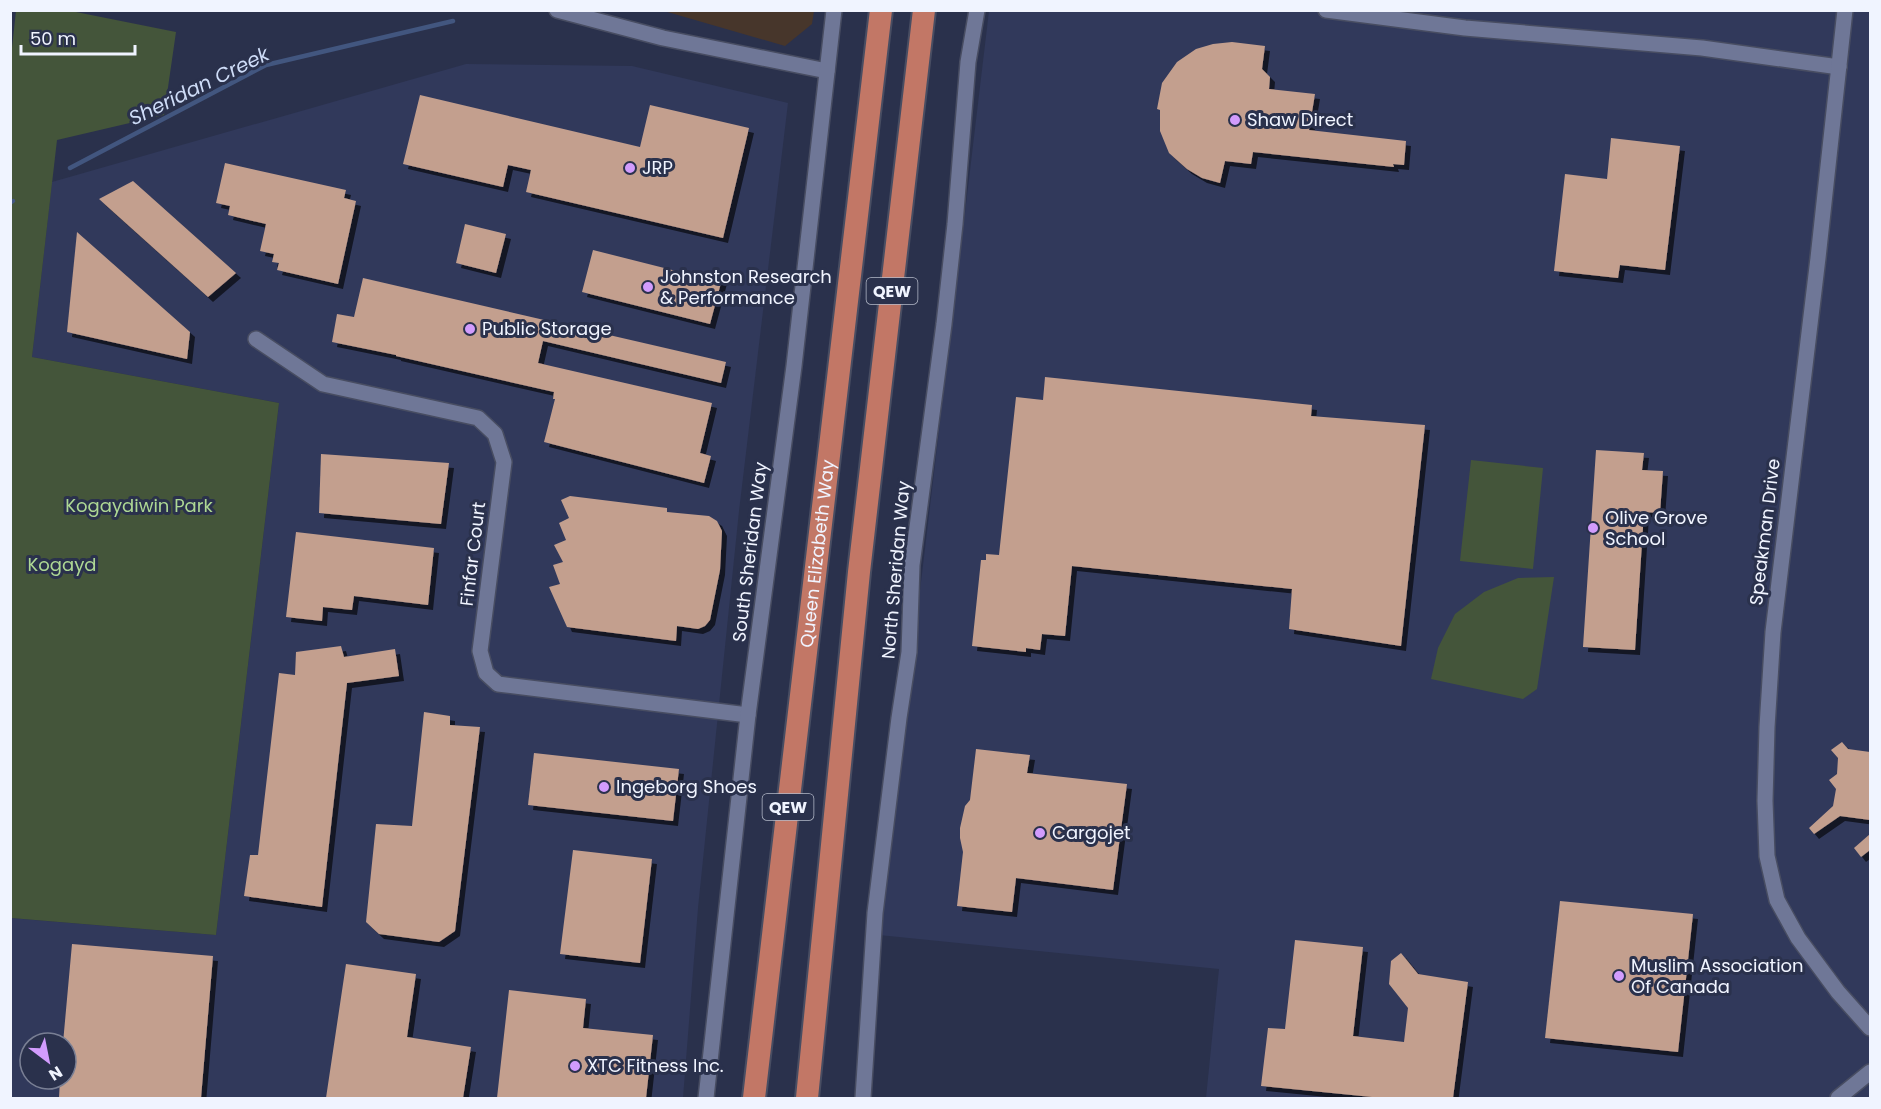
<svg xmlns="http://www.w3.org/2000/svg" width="1881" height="1109" font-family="Poppins,sans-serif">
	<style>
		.commercial { fill: #47362b }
		.built { fill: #31395b; fill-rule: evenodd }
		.green { fill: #44553a }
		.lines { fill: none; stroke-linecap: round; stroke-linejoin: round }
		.stream { stroke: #42567f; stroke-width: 4.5 }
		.building { fill: #c39f8e; filter: url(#shadow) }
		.minor-casing { stroke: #484d62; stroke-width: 18 }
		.highway-casing { stroke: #484d62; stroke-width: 26 }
		.minor { stroke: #6f7797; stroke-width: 15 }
		.highway { stroke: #c27766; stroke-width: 22 }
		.poi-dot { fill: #d29cfd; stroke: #2a314c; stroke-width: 2 }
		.labels { text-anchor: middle; stroke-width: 6; stroke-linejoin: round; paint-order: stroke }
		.shield { fill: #2a314c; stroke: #b5bac9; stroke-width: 1.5 }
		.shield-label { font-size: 16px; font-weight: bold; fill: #f0f4ff }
		.poi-label { font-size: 18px; fill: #f0f4ff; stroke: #2a314c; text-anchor: start }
		.park-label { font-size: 18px; fill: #aed894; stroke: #2a314c }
		.street-label { font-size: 18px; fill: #f0f4ff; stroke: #2a314c }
		.water-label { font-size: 20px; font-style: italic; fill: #cedcf7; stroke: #2a314c }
	</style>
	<defs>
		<filter id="shadow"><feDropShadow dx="5" dy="5" stdDeviation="0" flood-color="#0009"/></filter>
	</defs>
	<rect width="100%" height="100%" fill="#2a314c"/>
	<polygon class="commercial" points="664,11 814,11 812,24 785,46"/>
	<g class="built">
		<polygon points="989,11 1870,11 1870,1098 1206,1098 1219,969 879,935"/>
		<path d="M466,64l166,2 156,37 -49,408 -41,397 -15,190h-672l-1,-180 206,17 63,-532 -247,-46 20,-175zM30,1043h36v36h-36z"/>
	</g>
	<g class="green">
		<polygon points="16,11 71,11 176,32 164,115 57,140 32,357 279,403 216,935 11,918 10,66"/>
		<polygon points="1471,460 1543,468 1533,569 1460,561"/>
		<polygon points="1554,577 1537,689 1523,699 1431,679 1438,648 1455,614 1484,592 1518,578"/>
	</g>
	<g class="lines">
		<g class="stream">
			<polyline points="70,168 266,65 453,21"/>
			<polyline points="10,203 13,201"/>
		</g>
	</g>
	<g class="building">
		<polygon points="1232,42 1265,46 1262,69 1270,77 1269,89 1315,94 1309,130 1406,141 1404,165 1393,164 1394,167 1253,152 1251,164 1225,161 1220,183 1202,178 1187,169 1169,153 1160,131 1160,110 1157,109 1162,83 1177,62 1196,49 1213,44"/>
		<polygon points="420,95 640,147 650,105 749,128 723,238 526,192 531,170 508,165 503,187 403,164"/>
		<polygon points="1611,138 1680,146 1665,270 1620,265 1618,278 1554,271 1565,174 1607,179"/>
		<polygon points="225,163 346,190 344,198 356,201 338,284 277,270 279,263 272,262 274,254 260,251 266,224 228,215 230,206 216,203"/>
		<polygon points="133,181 236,273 208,297 99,199"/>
		<polygon points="465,224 506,234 496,273 456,263"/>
		<polygon points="77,232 190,332 187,359 67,332"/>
		<polygon points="593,250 688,274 689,271 722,279 710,324 582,292"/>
		<polygon points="363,278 726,362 721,383 543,341 538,363 712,403 700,453 711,456 704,483 544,442 555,399 553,399 554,392 396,356 396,355 332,342 337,314 354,317"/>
		<polygon points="1045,377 1312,405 1311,416 1425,425 1401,646 1289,629 1292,589 1072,566 1065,636 1042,634 1040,650 1026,648 1026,652 972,646 981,560 986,560 986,554 999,555 1016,397 1043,400"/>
		<polygon points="1596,450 1644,453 1642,470 1663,471 1660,513 1644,512 1635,650 1583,647"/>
		<polygon points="321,454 449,463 441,524 319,513"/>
		<polygon points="570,496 667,508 667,512 709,516 717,521 722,531 720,570 710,620 705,626 698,629 677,626 676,641 567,627 549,587 560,584 553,565 563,562 554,545 566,540 559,523 569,518 561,500"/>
		<polygon points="296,532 434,548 428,605 354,596 352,610 323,607 322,621 286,617"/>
		<polygon points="341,646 344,657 395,649 399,676 347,683 322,907 244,896 250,855 258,855 279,673 295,675 296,652"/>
		<polygon points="424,712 450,716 450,725 480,727 455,931 439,942 379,934 366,922 376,824 412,826"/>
		<polygon points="1842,742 1848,749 1870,752 1869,810 1870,820 1840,816 1814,834 1809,828 1833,806 1836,789 1829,780 1837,774 1838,758 1831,750"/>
		<polygon points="976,749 1030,755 1027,773 1127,784 1113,890 1016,878 1012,912 957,906 963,852 960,838 960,828 965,806 970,800"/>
		<polygon points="534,753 679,769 673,821 528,805"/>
		<polygon points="1870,834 1870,850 1861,857 1854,848"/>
		<polygon points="573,850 652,859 640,963 560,954"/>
		<polygon points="1560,901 1693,914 1678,1052 1545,1038"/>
		<polygon points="1295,940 1363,947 1353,1036 1404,1042 1408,1008 1389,984 1391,961 1401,953 1418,974 1468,982 1453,1098 1382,1098 1261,1086 1268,1028 1285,1029"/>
		<polygon points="72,944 213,956 201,1098 59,1098 60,1079 66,1079 66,1043 63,1043"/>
		<polygon points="346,964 416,974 407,1037 471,1047 463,1098 326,1098"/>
		<polygon points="509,990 586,999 583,1028 653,1035 646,1098 497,1098"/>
	</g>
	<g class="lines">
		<g class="minor-casing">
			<g id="minor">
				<polyline points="557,10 663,38 827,71"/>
				<polyline points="1326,10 1465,28 1702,48 1839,67"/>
				<polyline points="1845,10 1818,258 1773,632 1767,727 1765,801 1767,856 1777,900 1798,938 1838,992 1870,1028"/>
				<polyline points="256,339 323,384 478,418 495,434 504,462 480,651 486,673 498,684 748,715"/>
				<polyline points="706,1098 748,715 794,366 834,10"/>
				<polyline points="863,1098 875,913 899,718 909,652 912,565 944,324 955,224 968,62 977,10"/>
				<polyline points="1838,1098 1870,1072"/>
			</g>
		</g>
		<g class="highway-casing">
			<g id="highway">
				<path id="s1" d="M754,1098l127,-1088"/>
				<polyline points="807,1098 859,572 924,10"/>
			</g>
		</g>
		<use href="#minor" class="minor"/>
		<use href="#highway" class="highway"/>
	</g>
	<g class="poi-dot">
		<circle cx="1235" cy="120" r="6"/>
		<circle cx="630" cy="168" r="6"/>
		<circle cx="648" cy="287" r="6"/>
		<circle cx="470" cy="329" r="6"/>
		<circle cx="1593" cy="528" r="6"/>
		<circle cx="604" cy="787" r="6"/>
		<circle cx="1040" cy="833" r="6"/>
		<circle cx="1619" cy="976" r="6"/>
		<circle cx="575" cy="1066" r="6"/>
	</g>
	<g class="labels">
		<g class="shield">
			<rect x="866.5" y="278" width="51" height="26" rx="4.5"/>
			<rect x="762.5" y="794" width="51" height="26" rx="4.5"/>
		</g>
		<g class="shield-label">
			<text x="892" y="297">QEW</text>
			<text x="788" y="813">QEW</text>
		</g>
		<g class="poi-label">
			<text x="1247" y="126">Shaw Direct</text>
			<text x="642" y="174">JRP</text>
			<text x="660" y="283">Johnston Research<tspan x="660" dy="21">&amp; Performance</tspan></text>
			<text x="482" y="335">Public Storage</text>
			<text x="1605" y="524">Olive Grove<tspan x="1605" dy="21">School</tspan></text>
			<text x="616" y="793">Ingeborg Shoes</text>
			<text x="1052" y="839">Cargojet</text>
			<text x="1631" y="972">Muslim Association<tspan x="1631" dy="21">Of Canada</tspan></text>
			<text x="587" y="1072">XTC Fitness Inc.</text>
		</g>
		<g class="park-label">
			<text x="139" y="512">Kogaydiwin Park</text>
			<text x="62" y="571">Kogayd</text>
		</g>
		<g class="street-label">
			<text transform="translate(1765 532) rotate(-83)" y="6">Speakman Drive</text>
			<text transform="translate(750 552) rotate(-83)" y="6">South Sheridan Way</text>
			<text transform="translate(473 554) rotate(-83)" y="6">Finfar Court</text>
			<text dy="6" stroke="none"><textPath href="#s1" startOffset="548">Queen Elizabeth Way</textPath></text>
			<text transform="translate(896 570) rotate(-85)" y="6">North Sheridan Way</text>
		</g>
		<g class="water-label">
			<text transform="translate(199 86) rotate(-26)" y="7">Sheridan Creek</text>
		</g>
	</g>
	<rect width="1881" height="1109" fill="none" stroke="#f0f4ff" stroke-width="24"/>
	<g transform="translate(48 1061) rotate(148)"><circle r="28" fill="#2a314c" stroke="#797f94" stroke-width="1.5"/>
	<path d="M0-4.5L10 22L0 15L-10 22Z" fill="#d29cfd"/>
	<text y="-9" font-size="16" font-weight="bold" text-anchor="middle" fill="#f0f4ff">N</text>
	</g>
	<path d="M21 45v9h114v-9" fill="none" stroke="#f0f4ff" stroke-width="3"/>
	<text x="30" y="45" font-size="18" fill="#f0f4ff" stroke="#2a314c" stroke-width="4.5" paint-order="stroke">50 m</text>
</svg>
